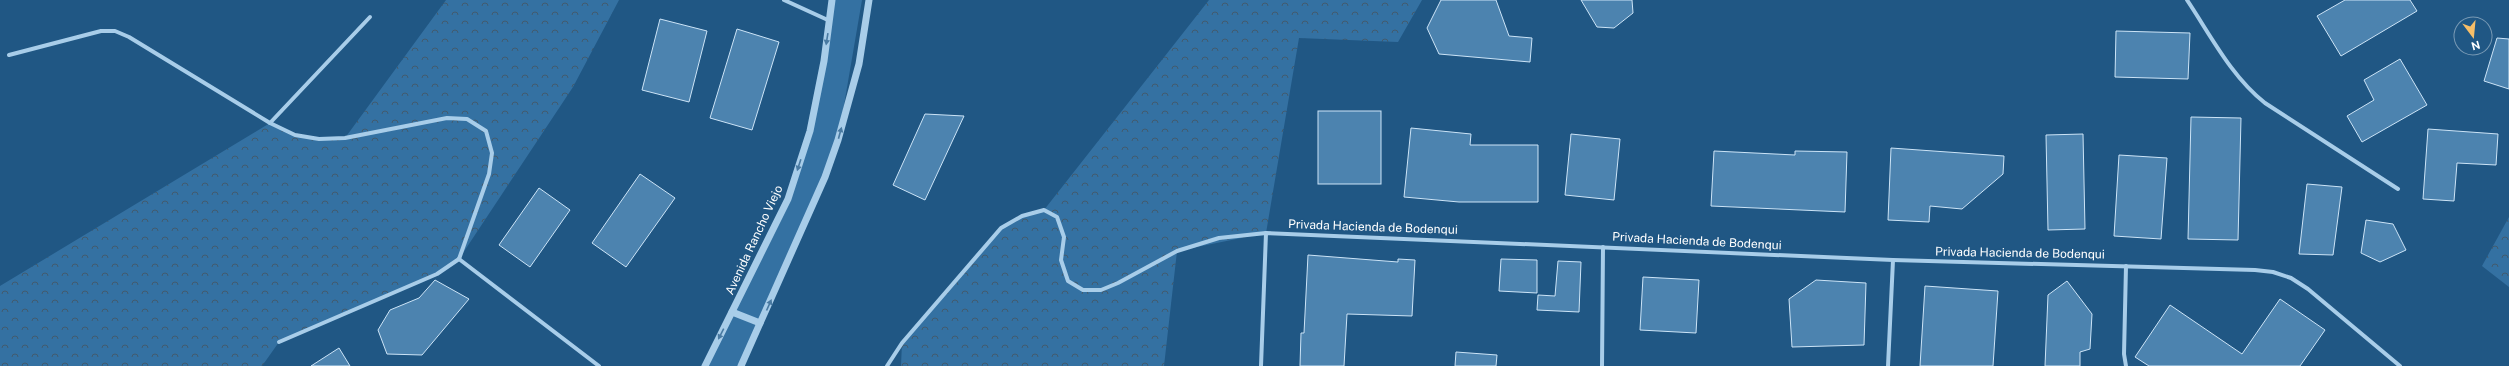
<svg xmlns="http://www.w3.org/2000/svg" width="2509" height="366" font-family="'Public Sans',sans-serif">
	<style>
		.forest { fill: url(#forest-crowns) }
		.green { fill: #3471a2 }
		.building { fill: #4c83af; stroke: #cce4f7 }
		.lines { fill: none; stroke-linecap: round; stroke-linejoin: round }
		.minor { stroke: #a8cde9; stroke-width: 4 }
		.tertiary { stroke: #a8cde9; stroke-width: 7 }
		.oneway { fill: #497aa2 }
		.labels { text-anchor: middle; stroke-width: 3; stroke-linejoin: round; paint-order: stroke }
		.street-label { font-size: 12px; fill: #fff; stroke: #205784 }
	</style>
	<defs>
		<pattern id="forest-crowns" width="20" height="18" patternUnits="userSpaceOnUse"><rect width="20" height="18" fill="#3471a2"/><path d="M2 6a3 3 0 1 1 6 0M12 15a3 3 0 1 1 6 0" fill="none" stroke="#425b6e"/></pattern>
	</defs>
	<rect width="100%" height="100%" fill="#205784"/>
	<g class="forest">
		<path d="M446,0h173l-46,87 -114,172 -22,15 -158,68 -17,24h-262v-80l270,-163c28,13 44,17 75,15z"/>
		<polygon points="1209,0 1422,0 1398,42 1299,38 1266,233 1177,251 1164,366 901,366 902,343 1001,228 1022,216 1044,210"/>
		<polygon points="2509,217 2509,287 2482,266"/>
	</g>
	<polygon class="green" points="832,0 862,0 838,140 741,366 705,366 788,199 810,131"/>
	<g class="building">
		<polygon points="1441,0 1496,0 1509,36 1532,38 1530,62 1439,54 1427,28"/>
		<polygon points="1581,0 1632,0 1633,13 1614,28 1597,27"/>
		<polygon points="2345,0 2410,0 2417,11 2341,56 2317,16"/>
		<polygon points="660,19 707,31 689,102 642,90"/>
		<polygon points="737,29 779,42 752,130 710,118"/>
		<polygon points="2116,31 2190,33 2188,79 2115,77"/>
		<polygon points="2497,38 2509,39 2509,89 2484,81"/>
		<polygon points="2400,59 2427,105 2362,142 2347,116 2374,100 2364,80"/>
		<rect x="1318" y="111" width="63" height="73"/>
		<polygon points="925,114 964,116 925,200 893,185"/>
		<polygon points="2191,117 2241,118 2238,240 2188,239"/>
		<polygon points="1411,128 1471,134 1470,145 1538,145 1538,202 1459,202 1404,197"/>
		<polygon points="2428,129 2498,134 2496,165 2457,163 2454,201 2423,199"/>
		<polygon points="1571,134 1620,139 1614,200 1565,195"/>
		<polygon points="2083,134 2085,229 2048,230 2046,135"/>
		<polygon points="1891,148 2004,156 2003,174 1962,209 1930,206 1929,222 1888,220"/>
		<polygon points="1714,151 1795,155 1795,151 1847,152 1845,212 1711,206"/>
		<polygon points="2119,155 2167,158 2161,239 2114,236"/>
		<polygon points="640,174 675,198 626,267 592,243"/>
		<polygon points="2307,184 2342,187 2333,255 2299,254"/>
		<polygon points="539,188 570,210 530,267 499,245"/>
		<polygon points="2366,220 2393,224 2406,250 2380,262 2361,253"/>
		<polygon points="1308,255 1398,262 1398,259 1415,260 1412,316 1347,314 1344,366 1300,366 1301,333 1304,333"/>
		<polygon points="1501,259 1537,260 1537,293 1499,291"/>
		<polygon points="1558,261 1581,262 1579,312 1537,310 1538,295 1555,296"/>
		<polygon points="1643,277 1699,280 1696,333 1640,330"/>
		<polygon points="435,280 469,299 422,355 387,354 378,330 390,310 419,298"/>
		<polygon points="1816,280 1866,283 1864,345 1792,347 1789,299"/>
		<polygon points="2067,281 2092,314 2090,349 2080,352 2080,366 2045,366 2048,295"/>
		<polygon points="1925,286 1998,291 1993,366 1920,366"/>
		<polygon points="2280,299 2325,330 2300,366 2149,366 2135,357 2170,305 2242,354"/>
		<polygon points="339,348 350,366 311,366"/>
		<polygon points="1456,352 1497,355 1496,366 1455,366"/>
	</g>
	<g class="lines">
		<g class="minor">
			<polyline points="784,0 830,21"/>
			<path d="M2187,0c24,36 44,76 78,103l133,86"/>
			<polyline points="9,55 101,31 115,31 129,37 270,123 295,135 319,139 345,138 447,118 467,119 486,131 492,153 489,174 459,259"/>
			<polyline points="270,123 370,17"/>
			<polyline points="459,259 599,366"/>
			<polyline points="279,342 437,274 459,259"/>
			<polyline points="887,366 902,343 1001,228 1022,216 1044,210 1057,217 1064,237 1061,260 1068,281 1083,290 1101,290 1118,283 1177,251 1219,238 1266,233 1893,260 2255,270 2273,272 2291,278 2308,289 2400,366"/>
			<polyline points="1261,366 1266,233"/>
			<polyline points="1602,366 1603,247"/>
			<polyline points="1888,366 1893,260"/>
			<polyline points="2126,366 2124,354 2126,266"/>
		</g>
		<g class="tertiary">
			<polyline points="732,312 760,323"/>
			<polyline points="705,366 788,199 810,131 824,61 832,0"/>
			<polyline points="741,366 825,177 838,140 859,64 869,0"/>
		</g>
	</g>
	<defs><path id="oneway-solid" d="M-6-.8H1V-3.2L6.5 0L1 3.2V.8H-6Z"/></defs>
	<g class="oneway">
		<use href="#oneway-solid" transform="translate(827 39) rotate(99)"/>
		<use href="#oneway-solid" transform="translate(840 133) rotate(-75)"/>
		<use href="#oneway-solid" transform="translate(799 165) rotate(108)"/>
		<use href="#oneway-solid" transform="translate(769 305) rotate(-66)"/>
		<use href="#oneway-solid" transform="translate(721 334) rotate(117)"/>
	</g>
	<g class="labels">
		<g class="street-label">
			<text transform="translate(1373 227) rotate(2)" y="4">Privada Hacienda de Bodenqui</text>
			<text transform="translate(754 240) rotate(-65)" y="4">Avenida Rancho Viejo</text>
			<text transform="translate(1697 241) rotate(3)" y="4">Privada Hacienda de Bodenqui</text>
			<text transform="translate(2020 253) rotate(1)" y="4">Privada Hacienda de Bodenqui</text>
		</g>
	</g>
	<g transform="translate(2473 36) rotate(164)"><circle r="19" fill="#205784" stroke="#799ab5"/>
	<path d="M0-3L7 15L0 10L-7 15Z" fill="#f7be68"/>
	<text y="-6" font-size="11" font-weight="bold" text-anchor="middle" fill="#ffffff">N</text>
	</g>
</svg>
